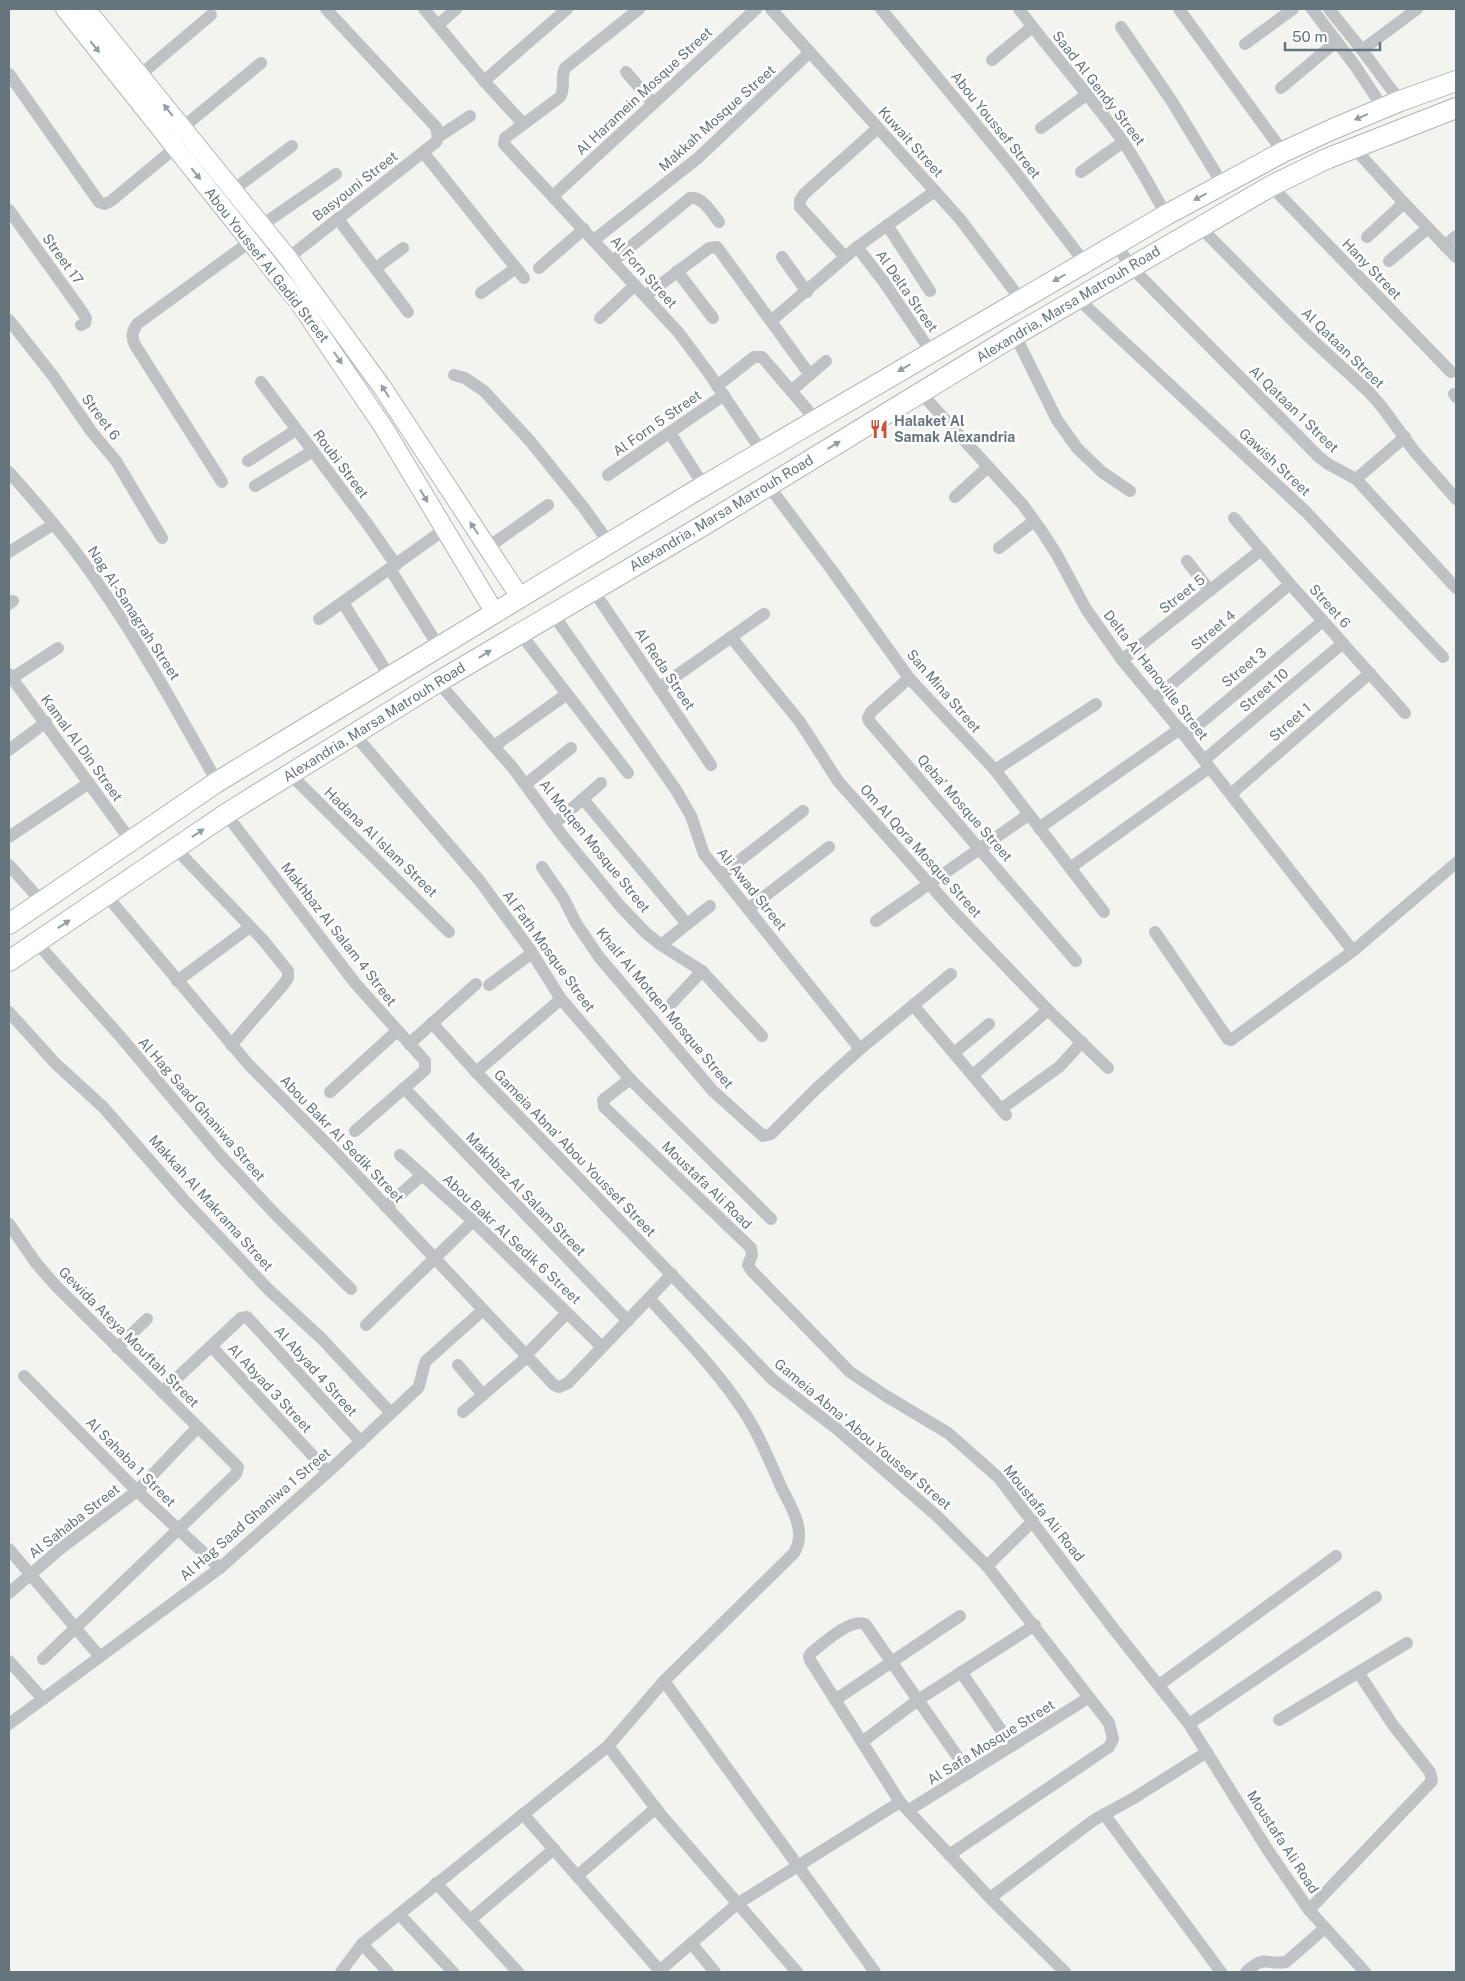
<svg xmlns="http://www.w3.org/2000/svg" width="1465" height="1981" font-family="'Public Sans',sans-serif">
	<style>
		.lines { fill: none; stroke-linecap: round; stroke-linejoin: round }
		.secondary-casing { stroke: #b1b6b9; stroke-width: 20 }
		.primary-casing { stroke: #b0b4b7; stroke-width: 22 }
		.street { stroke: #bfc2c4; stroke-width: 12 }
		.secondary { stroke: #fff; stroke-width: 18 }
		.primary { stroke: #fff; stroke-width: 20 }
		.oneway { fill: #939ea4 }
		.labels { text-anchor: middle; stroke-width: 5; stroke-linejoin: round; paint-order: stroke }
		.street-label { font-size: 14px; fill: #65747d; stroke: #fff }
		.poi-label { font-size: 14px; font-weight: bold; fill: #65747d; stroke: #fff; text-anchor: start }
	</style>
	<rect width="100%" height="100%" fill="#f3f3f0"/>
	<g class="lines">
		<g class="secondary-casing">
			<g id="secondary">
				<polyline points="65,9 300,304 384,428 495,613"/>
				<polyline points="86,9 288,258 382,387 520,597"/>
			</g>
		</g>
		<g class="primary-casing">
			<g id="primary">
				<polyline points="9,924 217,782 286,740 690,494 1166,215 1283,152 1333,129 1400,101 1456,81"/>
				<polyline points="9,961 226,814 438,682 709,522 1015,335 1271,186 1326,159 1456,108"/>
			</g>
		</g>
		<g class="street">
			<polyline points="326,9 436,127 438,137"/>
			<polyline points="424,9 484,81 518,118 520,120 519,127"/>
			<path d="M639,9l-74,59c-5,10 1,19 -5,29l-55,41 -1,6 175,189 29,39 54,80"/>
			<polyline points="771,9 960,219 1021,300"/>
			<polyline points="881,9 1013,169 1085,263"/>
			<path d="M1019,9c32,43 68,83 100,127 18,25 32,52 47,79"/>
			<polyline points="1179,9 1283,152"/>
			<polyline points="1312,9 1356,67 1383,108"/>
			<polyline points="1329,9 1362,50 1400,101"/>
			<polyline points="438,25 456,9"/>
			<polyline points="1121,27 1171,100 1223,185"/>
			<polyline points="1245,44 1293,9"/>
			<polyline points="1362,50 1417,9"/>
			<polyline points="992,60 1032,27"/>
			<polyline points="626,72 653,103"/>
			<polyline points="9,74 99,202 105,204 111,201 175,148"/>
			<polyline points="140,75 211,15"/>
			<polyline points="484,81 567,9"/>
			<polyline points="1281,88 1337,41"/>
			<polyline points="182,128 261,63"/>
			<polyline points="1041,128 1086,95"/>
			<polyline points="1354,148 1404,203 1456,257"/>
			<polyline points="423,152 524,278"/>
			<polyline points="1081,172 1123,142"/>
			<polyline points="1271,186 1451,372"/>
			<polyline points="233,190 292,146"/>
			<polyline points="553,196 756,9"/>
			<polyline points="9,210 83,313 86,318 85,323 81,325"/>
			<polyline points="338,219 408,312"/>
			<polyline points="262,225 336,174"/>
			<polyline points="887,225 930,291"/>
			<polyline points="1200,227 1308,336 1369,392 1382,407 1415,452 1456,499"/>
			<polyline points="1367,237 1404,203"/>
			<polyline points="594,240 698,158 810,52"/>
			<polyline points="1116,244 1131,267 1319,457 1328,464 1356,479 1456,588"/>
			<polyline points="1445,246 1456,236"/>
			<polyline points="857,247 884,282 931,352"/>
			<polyline points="782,257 807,292"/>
			<polyline points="845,257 800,207 800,200 804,194 878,128"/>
			<polyline points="288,258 436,142 438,137 470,116"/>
			<path d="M613,261l77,-63c12,-2 22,15 29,24"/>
			<polyline points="1389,261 1428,228"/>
			<polyline points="376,268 403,248"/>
			<polyline points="539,268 584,229"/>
			<polyline points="677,271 713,318"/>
			<polyline points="481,293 516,268"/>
			<polyline points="645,296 709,248 717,247 810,375"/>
			<polyline points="1077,298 1305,511 1443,657"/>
			<polyline points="600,318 635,285"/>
			<polyline points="9,320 53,376 91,431 116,461 162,538"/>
			<polyline points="771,321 857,247 935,191"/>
			<polyline points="1015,335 1057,420 1077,448 1102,472 1130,491"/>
			<polyline points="454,375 465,378 484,391 530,441 584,508 609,543"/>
			<polyline points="261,382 366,522 396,565"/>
			<polyline points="717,386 754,357 762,357 816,420"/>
			<polyline points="791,391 826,361"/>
			<polyline points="920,392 1023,505 1041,530 1057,555 1086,609 1122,660 1185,736 1353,951"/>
			<polyline points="1454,394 1456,397"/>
			<polyline points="670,433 704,486"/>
			<polyline points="248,461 296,430"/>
			<path d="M9,472c29,33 59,67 84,104 46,65 85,136 124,206"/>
			<polyline points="608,475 724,395"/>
			<polyline points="1356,479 1405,437"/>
			<path d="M222,482l-87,-137c-4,-8 -3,-13 2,-21l114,-83"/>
			<polyline points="768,485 834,573 909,678 995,770 1104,912"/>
			<polyline points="255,486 313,451"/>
			<polyline points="955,497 988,467"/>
			<polyline points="1234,518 1290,584 1405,713"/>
			<polyline points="487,548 548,505"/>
			<polyline points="999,548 1034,521"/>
			<polyline points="9,552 54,524"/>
			<polyline points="1187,561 1210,591"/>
			<polyline points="390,569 439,647"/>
			<polyline points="593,590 711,765"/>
			<polyline points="343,603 390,677"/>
			<polyline points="9,604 13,601"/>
			<polyline points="553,614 676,790 691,816 704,854 860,1049"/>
			<polyline points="319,619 445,529"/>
			<polyline points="520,633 628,773"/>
			<polyline points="731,637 800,722 838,781 853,798 955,913 1048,1010 1108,1068"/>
			<polyline points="1122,660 1261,550"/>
			<polyline points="9,674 131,841"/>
			<polyline points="12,678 58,648"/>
			<polyline points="909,678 871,712 868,718 869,721 1076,961"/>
			<polyline points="438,682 513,768 562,835 621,907 646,933 661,945 702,971 762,1036"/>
			<polyline points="659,688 764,614"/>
			<polyline points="1154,699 1290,584"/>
			<polyline points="354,734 479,880 529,948 561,999 630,1079 771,1219"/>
			<polyline points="1185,736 1323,621"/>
			<polyline points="494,746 567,694"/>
			<polyline points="9,750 46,722"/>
			<polyline points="1204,760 1343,643"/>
			<polyline points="995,770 1096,704"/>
			<polyline points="290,774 449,932"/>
			<polyline points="526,784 571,748"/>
			<polyline points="1231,794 1370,673"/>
			<polyline points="583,799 687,924"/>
			<polyline points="226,814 355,983 425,1061 425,1070 355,1131"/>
			<polyline points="554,824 601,783"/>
			<polyline points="1039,828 1180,729"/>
			<polyline points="9,837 89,783"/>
			<polyline points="175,848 263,940 288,971 288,978 283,985 231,1045"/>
			<polyline points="9,865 42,902"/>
			<polyline points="542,867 564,899 576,923 599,957 713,1091 763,1136 771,1134 817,1088 860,1049 951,974"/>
			<polyline points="1070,868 1209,768"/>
			<polyline points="721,875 803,811"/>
			<polyline points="106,895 249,1065 333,1150 554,1385 559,1387 568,1383 672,1274"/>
			<polyline points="748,909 829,847"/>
			<polyline points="876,921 1028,815"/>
			<polyline points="1155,932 1228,1039 1231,1040 1353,951 1456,863"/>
			<polyline points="36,942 119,1035 220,1155 276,1215 351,1289"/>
			<polyline points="661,945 710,906"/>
			<polyline points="177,981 250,927"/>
			<polyline points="489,985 532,953"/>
			<polyline points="672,1003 702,971"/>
			<polyline points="913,1005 1006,1115"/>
			<polyline points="9,1012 55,1063 103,1107 185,1201 268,1289 322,1339 391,1413"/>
			<polyline points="432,1023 476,1072 773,1380 837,1429 938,1517 987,1566 1109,1723 1113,1739 1109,1747 949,1855"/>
			<polyline points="409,1044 476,984"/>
			<polyline points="954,1053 989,1024"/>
			<polyline points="476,1072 561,999"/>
			<polyline points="973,1075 1048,1010"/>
			<polyline points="630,1079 603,1100 604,1107 751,1248 752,1255 748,1265 751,1270 850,1372 886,1396 948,1433 999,1478 1113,1628 1189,1724 1269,1852 1309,1910 1365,1972"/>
			<polyline points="404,1088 628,1321"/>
			<polyline points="330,1092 397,1031"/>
			<polyline points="1001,1109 1059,1067 1082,1042"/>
			<polyline points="400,1155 473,1221 602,1347"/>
			<polyline points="386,1207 422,1175"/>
			<polyline points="9,1224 36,1263 56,1286 238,1467 236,1474 43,1659"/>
			<polyline points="366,1325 473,1221"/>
			<polyline points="211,1346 328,1472"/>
			<polyline points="117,1348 147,1319"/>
			<polyline points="526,1355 567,1313"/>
			<polyline points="458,1365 483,1395"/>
			<polyline points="24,1376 137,1491 220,1568"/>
			<polyline points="162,1392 241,1318 247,1317 361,1442"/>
			<polyline points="463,1412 527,1357"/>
			<polyline points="9,1549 100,1657"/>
			<polyline points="987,1566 1033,1521"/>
			<polyline points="9,1593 60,1549 137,1491 197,1428"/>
			<polyline points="9,1661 43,1699"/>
			<polyline points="961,1672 1012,1746"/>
			<polyline points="664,1681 875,1972"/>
			<polyline points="1159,1685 1336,1556"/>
			<polyline points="835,1700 960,1616"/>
			<polyline points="1279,1720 1407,1643"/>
			<path d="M9,1724l211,-156 108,-96 90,-84c4,-9 4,-18 8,-27l57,-51"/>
			<polyline points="1189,1724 1376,1597"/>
			<polyline points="862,1742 918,1700 1035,1625"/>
			<polyline points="608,1746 661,1815 797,1972"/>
			<path d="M969,1773l-104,-149c-15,-6 -42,20 -54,29l-2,3 1,4 90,142 90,96 75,74"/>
			<polyline points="909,1810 1088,1698"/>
			<polyline points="523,1814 660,1971"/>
			<polyline points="1104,1814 1221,1972"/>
			<polyline points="577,1876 656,1808"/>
			<polyline points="436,1883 518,1972"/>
			<polyline points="990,1898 1094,1820 1134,1798 1207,1752"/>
			<polyline points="1309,1910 1432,1781 1430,1772 1393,1725 1358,1672"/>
			<polyline points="399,1914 453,1972"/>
			<polyline points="470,1920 554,1849"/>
			<polyline points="691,1943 715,1972"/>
			<polyline points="362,1944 388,1972"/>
			<path d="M341,1972l21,-28 246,-198 56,-65 130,-128c13,-21 -2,-45 -12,-64 -12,-27 -23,-55 -39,-79 -27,-41 -62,-76 -94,-112"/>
			<polyline points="658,1972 737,1904 900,1802"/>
			<path d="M1246,1972c20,-18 18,-7 40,-10l39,-34"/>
		</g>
		<use href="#secondary" class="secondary"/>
		<use href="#primary" class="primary"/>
	</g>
	<defs><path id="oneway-solid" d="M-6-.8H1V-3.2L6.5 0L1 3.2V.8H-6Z" transform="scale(1.25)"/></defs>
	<g class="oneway">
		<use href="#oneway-solid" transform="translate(95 47) rotate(51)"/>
		<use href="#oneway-solid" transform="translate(168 110) rotate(-128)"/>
		<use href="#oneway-solid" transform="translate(1361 117) rotate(157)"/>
		<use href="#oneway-solid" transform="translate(196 174) rotate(51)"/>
		<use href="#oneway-solid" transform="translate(1200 197) rotate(152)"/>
		<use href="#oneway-solid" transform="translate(1059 278) rotate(150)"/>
		<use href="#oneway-solid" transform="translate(338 358) rotate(56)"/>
		<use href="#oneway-solid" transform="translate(904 368) rotate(150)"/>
		<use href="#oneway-solid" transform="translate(385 391) rotate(-123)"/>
		<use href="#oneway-solid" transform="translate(834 445) rotate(-31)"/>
		<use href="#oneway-solid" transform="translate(424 496) rotate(59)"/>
		<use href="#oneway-solid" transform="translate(474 528) rotate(-124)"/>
		<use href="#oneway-solid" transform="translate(485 654) rotate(-31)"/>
		<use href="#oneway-solid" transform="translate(198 833) rotate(-34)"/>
		<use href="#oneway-solid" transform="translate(64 924) rotate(-34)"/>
	</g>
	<defs>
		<g id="restaurant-bare" transform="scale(1.5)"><path d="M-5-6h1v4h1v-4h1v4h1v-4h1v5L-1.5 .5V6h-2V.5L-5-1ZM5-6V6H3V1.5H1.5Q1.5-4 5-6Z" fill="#cf5034" stroke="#fff" stroke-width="2.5" paint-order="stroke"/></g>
	</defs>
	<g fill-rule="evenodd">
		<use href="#restaurant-bare" x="879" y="429"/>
	</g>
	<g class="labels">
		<g class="street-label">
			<text transform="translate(1099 88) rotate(52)" y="5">Saad Al Gendy Street</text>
			<text transform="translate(644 91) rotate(-43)" y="5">Al Haramein Mosque Street</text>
			<text transform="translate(717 118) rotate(-42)" y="5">Makkah Mosque Street</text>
			<text transform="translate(996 125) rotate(51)" y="5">Abou Youssef Street</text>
			<text transform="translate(911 142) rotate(48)" y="5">Kuwait Street</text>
			<text transform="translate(355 186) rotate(-38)" y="5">Basyouni Street</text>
			<text transform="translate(63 259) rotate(54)" y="5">Street 17</text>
			<text transform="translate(267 265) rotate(52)" y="5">Abou Youssef Al Gadid Street</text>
			<text transform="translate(1372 269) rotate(46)" y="5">Hany Street</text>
			<text transform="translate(644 272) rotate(48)" y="5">Al Forn Street</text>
			<text transform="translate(907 291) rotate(55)" y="5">Al Delta Street</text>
			<text transform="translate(1068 304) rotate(-31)" y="5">Alexandria, Marsa Matrouh Road</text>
			<text transform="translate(1343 348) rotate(44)" y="5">Al Qataan Street</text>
			<text transform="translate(1294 409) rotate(44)" y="5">Al Qataan 1 Street</text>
			<text transform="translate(101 417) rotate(53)" y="5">Street 6</text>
			<text transform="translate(657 423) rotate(-35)" y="5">Al Forn 5 Street</text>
			<text transform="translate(1275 462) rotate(43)" y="5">Gawish Street</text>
			<text transform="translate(341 464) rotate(53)" y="5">Roubi Street</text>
			<text transform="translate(721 513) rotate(-31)" y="5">Alexandria, Marsa Matrouh Road</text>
			<text transform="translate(1182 594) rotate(-38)" y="5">Street 5</text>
			<text transform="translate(1330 606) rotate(48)" y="5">Street 6</text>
			<text transform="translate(134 613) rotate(57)" y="5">Nag Al-Sanagrah Street</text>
			<text transform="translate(1213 630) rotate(-40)" y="5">Street 4</text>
			<text transform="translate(1244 667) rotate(-40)" y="5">Street 3</text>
			<text transform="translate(665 669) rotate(56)" y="5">Al Reda Street</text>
			<text transform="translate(1156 675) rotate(52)" y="5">Delta Al Hanoville Street</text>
			<text transform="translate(1264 690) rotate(-40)" y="5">Street 10</text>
			<text transform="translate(944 691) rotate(49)" y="5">San Mina Street</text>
			<text transform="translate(374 722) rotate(-32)" y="5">Alexandria, Marsa Matrouh Road</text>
			<text transform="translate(1290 722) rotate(-41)" y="5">Street 1</text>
			<text transform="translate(82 748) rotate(54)" y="5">Kamal Al Din Street</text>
			<text transform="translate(965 808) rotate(49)" y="5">Qeba' Mosque Street</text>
			<text transform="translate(381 842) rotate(44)" y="5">Hadana Al Islam Street</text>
			<text transform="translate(595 846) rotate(51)" y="5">Al Motqen Mosque Street</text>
			<text transform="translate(921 851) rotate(48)" y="5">Om Al Qora Mosque Street</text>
			<text transform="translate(752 889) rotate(51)" y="5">Ali Awad Street</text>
			<text transform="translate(339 934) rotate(52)" y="5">Makhbaz Al Salam 4 Street</text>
			<text transform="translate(549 951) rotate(54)" y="5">Al Fath Mosque Street</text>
			<text transform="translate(665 1008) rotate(50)" y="5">Khalf Al Motqen Mosque Street</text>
			<text transform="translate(202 1109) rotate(49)" y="5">Al Hag Saad Ghaniwa Street</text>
			<text transform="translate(342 1139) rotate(46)" y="5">Abou Bakr Al Sedik Street</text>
			<text transform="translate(575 1153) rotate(46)" y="5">Gameia Abna' Abou Youssef Street</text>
			<text transform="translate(707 1185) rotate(44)" y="5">Moustafa Ali Road</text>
			<text transform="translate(526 1194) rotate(46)" y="5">Makhbaz Al Salam Street</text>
			<text transform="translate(211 1203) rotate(48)" y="5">Makkah Al Makrama Street</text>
			<text transform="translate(512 1239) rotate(43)" y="5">Abou Bakr Al Sedik 6 Street</text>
			<text transform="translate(129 1337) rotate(45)" y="5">Gewida Ateya Mouftah Street</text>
			<text transform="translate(316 1371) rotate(48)" y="5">Al Abyad 4 Street</text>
			<text transform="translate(270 1388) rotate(47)" y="5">Al Abyad 3 Street</text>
			<text transform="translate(863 1434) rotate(40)" y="5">Gameia Abna' Abou Youssef Street</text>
			<text transform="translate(131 1462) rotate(45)" y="5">Al Sahaba 1 Street</text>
			<text transform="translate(1044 1513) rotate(51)" y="5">Moustafa Ali Road</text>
			<text transform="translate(255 1514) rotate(-41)" y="5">Al Hag Saad Ghaniwa 1 Street</text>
			<text transform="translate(74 1521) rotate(-38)" y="5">Al Sahaba Street</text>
			<text transform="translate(991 1742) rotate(-32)" y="5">Al Safa Mosque Street</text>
			<text transform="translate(1283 1842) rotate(57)" y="5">Moustafa Ali Road</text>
		</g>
		<g class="poi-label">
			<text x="894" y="426">Halaket Al<tspan x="894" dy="16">Samak Alexandria</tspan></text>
		</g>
	</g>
	<rect width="1465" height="1981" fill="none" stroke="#65747d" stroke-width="20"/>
	<path d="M1285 42v8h95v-8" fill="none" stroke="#65747d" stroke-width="2.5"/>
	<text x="1292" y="42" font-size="15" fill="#65747d" stroke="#ffffff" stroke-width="4" paint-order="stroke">50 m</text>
</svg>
